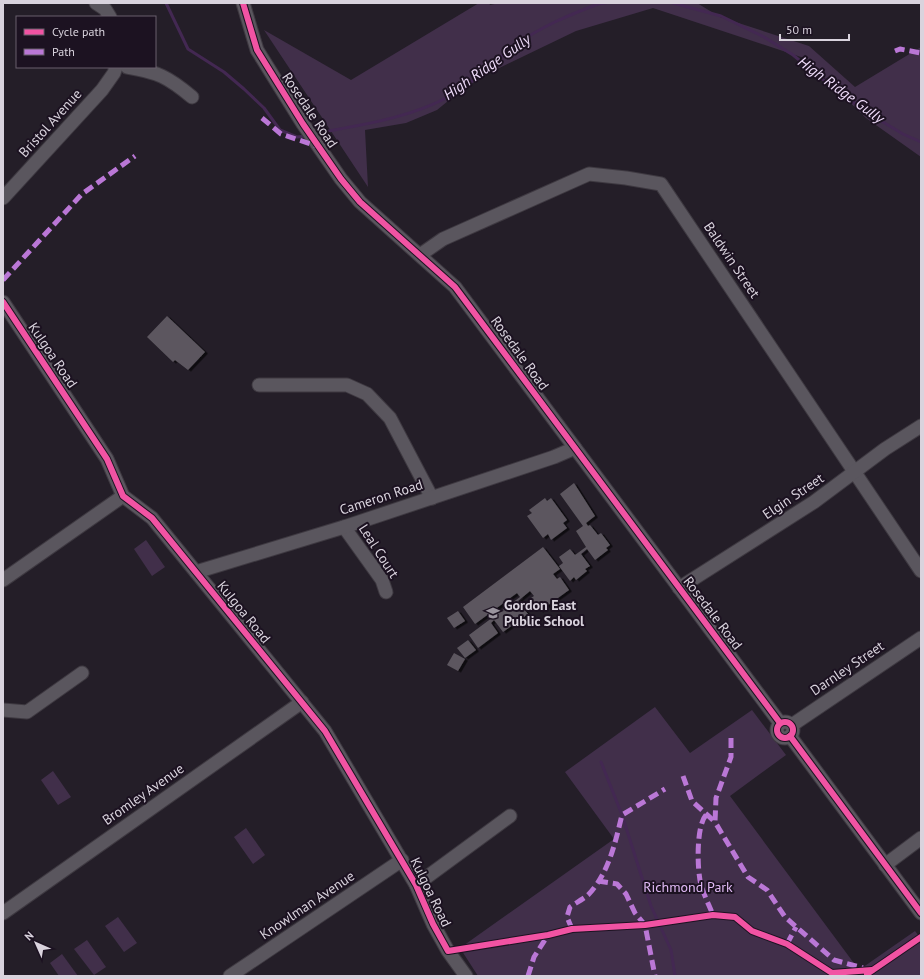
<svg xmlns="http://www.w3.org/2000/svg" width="924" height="979" font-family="'PT Sans',sans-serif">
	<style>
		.green { fill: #412f4a }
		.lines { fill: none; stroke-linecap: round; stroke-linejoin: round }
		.stream { stroke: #432852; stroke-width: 3 }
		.building { fill: #5c575f; filter: url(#shadow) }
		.minor-casing { stroke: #3e3941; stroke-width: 15 }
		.minor { stroke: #5a565e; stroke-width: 13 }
		.quiet { stroke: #ba77d6; stroke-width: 5; stroke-dasharray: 10 5; stroke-linecap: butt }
		.cycleway-casing { stroke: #1c1221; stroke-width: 8 }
		.cycleway { stroke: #f153a3; stroke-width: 6 }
		.labels { text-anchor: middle; stroke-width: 4; stroke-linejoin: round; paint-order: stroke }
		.street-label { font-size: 14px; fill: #d9d3dd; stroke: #1c1221 }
		.poi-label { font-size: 14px; font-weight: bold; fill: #d9d3dd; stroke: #1c1221; text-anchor: start }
		.park-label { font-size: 14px; fill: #e0baf5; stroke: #1c1221 }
		.water-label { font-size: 15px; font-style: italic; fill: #efdcfa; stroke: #1c1221 }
	</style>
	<defs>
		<filter id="shadow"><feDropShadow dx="3" dy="1.5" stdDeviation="0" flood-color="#0009"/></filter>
	</defs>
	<rect width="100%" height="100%" fill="#241e28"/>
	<g class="green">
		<polygon points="479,3 489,3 490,5 499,3 697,3 720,17 809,46 855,87 921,47 921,157 866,118 804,58 653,8 576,31 493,71 464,88 437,110 406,123 365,130 368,187 264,30 351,80"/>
		<polygon points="146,540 165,567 152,576 134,549"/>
		<polygon points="655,707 690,753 752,710 786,755 730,796 859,970 915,931 921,939 921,976 478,976 460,948 614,839 565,772"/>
		<polygon points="53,771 71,797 58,805 41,780"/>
		<polygon points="246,828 265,855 253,864 234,837"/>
		<polygon points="118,917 137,943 124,952 105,926"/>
		<polygon points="87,940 106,967 94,975 74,949"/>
		<polygon points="62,954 78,976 59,976 50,963"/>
	</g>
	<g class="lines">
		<g class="stream">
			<polyline points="166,3 188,49 224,72 244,89 264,108 280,130 297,137 306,136"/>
			<polyline points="673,3 721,16 764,37 793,55 831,86 868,113 903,134 921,142"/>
			<path d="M313,134c46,-9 95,-15 137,-38 24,-13 43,-34 64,-50 26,-19 55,-31 84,-42l7,-1"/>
			<polyline points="601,762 622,815 651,906 671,950 675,976"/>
		</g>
	</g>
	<g class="building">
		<polygon points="167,316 205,352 188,370 175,360 173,362 147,337"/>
		<polygon points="574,483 595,516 586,523 588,526 590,525 598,535 601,533 610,545 606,548 608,550 595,560 587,549 581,554 590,566 585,569 587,571 576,580 574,577 570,581 559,566 563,563 559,557 570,549 575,555 586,547 576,531 583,526 560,494"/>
		<polygon points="545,498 547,501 551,498 567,520 563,523 567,528 551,540 548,534 543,538 527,516 532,513 529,510"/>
		<polygon points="543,547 560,569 553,574 557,579 560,577 569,590 540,611 531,598 534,596 530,591 518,601 528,614 503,632 494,620 491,623 498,633 478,648 469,635 520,597 517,593 475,624 463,607"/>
		<polygon points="458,611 465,621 454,628 447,618"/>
		<polygon points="468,640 476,650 465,658 457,648"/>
		<polygon points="454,653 465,659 458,671 447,665"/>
	</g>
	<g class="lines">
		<g class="minor-casing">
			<g id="minor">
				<polyline points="96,3 105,9 110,17"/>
				<polyline points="243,3 257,50 303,124 341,179 360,202 455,287 780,723"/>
				<path d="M127,67c31,5 41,10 65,30"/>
				<polyline points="3,198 102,90 114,73 116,67"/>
				<polyline points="420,255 443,239 589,174 626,178 661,184 921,571"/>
				<polyline points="3,302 107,459 123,496 152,518 325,731 416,885 433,924 448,951 466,976"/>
				<polyline points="259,385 347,385 367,394 390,418 432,498"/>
				<polyline points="344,527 382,580 386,592"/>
				<polyline points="196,572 344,527 554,457 575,448"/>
				<polyline points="3,580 123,496"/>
				<polyline points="679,588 814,502 885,449 921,426"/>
				<polyline points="3,710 27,712 82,673"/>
				<circle cx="785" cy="730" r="8"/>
				<polyline points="792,725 921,638"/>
				<polyline points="790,736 921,913"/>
				<polyline points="885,865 921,838"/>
				<polyline points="416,885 510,816"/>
				<polyline points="3,913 302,702"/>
				<polyline points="230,976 402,860"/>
			</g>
		</g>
		<use href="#minor" class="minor"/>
		<g class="quiet">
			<polyline points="895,51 900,49 921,53"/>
			<polyline points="262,118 281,134 317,146"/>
			<polyline points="3,280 82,194 135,156"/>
			<polyline points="731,738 731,757 716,798 715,822 748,877 767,890 785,917 834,960 863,968"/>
			<polyline points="683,776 692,801 715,822"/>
			<path d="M706,815c-10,11 -9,55 -5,70 3,10 8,20 12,30"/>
			<polyline points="598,881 617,884 626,894 635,913 645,925 655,976"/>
			<path d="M572,929l-5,-12 3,-10c6,-4 13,-8 18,-12 21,-22 27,-52 34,-80l43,-26"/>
			<polyline points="787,944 796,927"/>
			<polyline points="528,976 534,957 548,935"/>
		</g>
		<g class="cycleway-casing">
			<g id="cycleway">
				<polyline points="243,3 257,50 303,124 341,179 360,202 455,287 780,723"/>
				<polyline points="3,302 107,459 123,496 152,518 325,731 416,885 433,924 448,951 548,935 572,929 645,925 713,915 735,917 752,931 787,944 832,973 872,970"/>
				<circle cx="785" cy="730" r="8"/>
				<polyline points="790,736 921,913"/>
				<polyline points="867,974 921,937"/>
			</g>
		</g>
		<use href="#cycleway" class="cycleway"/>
	</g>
	<defs>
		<g id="school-bare" transform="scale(1.08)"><path d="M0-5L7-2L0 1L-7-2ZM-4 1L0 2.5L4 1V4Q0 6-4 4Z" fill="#9a949e" stroke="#1c1221" stroke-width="2.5" paint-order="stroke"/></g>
	</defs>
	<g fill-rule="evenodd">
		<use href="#school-bare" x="493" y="613"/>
	</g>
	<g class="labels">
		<g class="street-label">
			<text transform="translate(310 110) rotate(56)" y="5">Rosedale Road</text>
			<text transform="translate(50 123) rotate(-48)" y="5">Bristol Avenue</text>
			<text transform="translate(732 260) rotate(56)" y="5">Baldwin Street</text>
			<text transform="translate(520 353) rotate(54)" y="5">Rosedale Road</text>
			<text transform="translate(53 355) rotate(56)" y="5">Kulgoa Road</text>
			<text transform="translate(793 496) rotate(-34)" y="5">Elgin Street</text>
			<text transform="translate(381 497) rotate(-18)" y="5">Cameron Road</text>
			<text transform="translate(379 551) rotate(57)" y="5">Leal Court</text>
			<text transform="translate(244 612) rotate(51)" y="5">Kulgoa Road</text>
			<text transform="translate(713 613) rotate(53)" y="5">Rosedale Road</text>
			<text transform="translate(847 668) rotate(-34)" y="5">Darnley Street</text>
			<text transform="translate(143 794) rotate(-35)" y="5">Bromley Avenue</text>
			<text transform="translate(431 892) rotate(64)" y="5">Kulgoa Road</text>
			<text transform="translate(307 905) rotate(-34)" y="5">Knowlman Avenue</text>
		</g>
		<g class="poi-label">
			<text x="504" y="610">Gordon East<tspan x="504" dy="16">Public School</tspan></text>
		</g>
		<g class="park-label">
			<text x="688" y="892">Richmond Park</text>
		</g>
		<g class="water-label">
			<text transform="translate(487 67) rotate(-35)" y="5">High Ridge Gully</text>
			<text transform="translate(841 90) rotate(36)" y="5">High Ridge Gully</text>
		</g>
	</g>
	<rect width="924" height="979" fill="none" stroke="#d9d3dd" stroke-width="8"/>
	<rect x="16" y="16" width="140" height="52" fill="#1c1221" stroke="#685f6c"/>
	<rect x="24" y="29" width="20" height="6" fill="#f153a3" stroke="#685f6c"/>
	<text x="52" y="36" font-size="12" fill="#d9d3dd">Cycle path</text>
	<rect x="24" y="49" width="20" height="6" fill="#ba77d6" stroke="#685f6c"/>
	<text x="52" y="56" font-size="12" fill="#d9d3dd">Path</text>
	<g transform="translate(36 943) rotate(315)" stroke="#1c1221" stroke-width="3" paint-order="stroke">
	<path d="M0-3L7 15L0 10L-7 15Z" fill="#d9d3dd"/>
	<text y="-6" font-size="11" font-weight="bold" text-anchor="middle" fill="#d9d3dd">N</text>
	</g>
	<path d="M780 34v6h69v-6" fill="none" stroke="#d9d3dd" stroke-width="2"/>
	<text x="786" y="34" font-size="12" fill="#d9d3dd" stroke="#1c1221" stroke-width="3" paint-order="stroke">50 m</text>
</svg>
